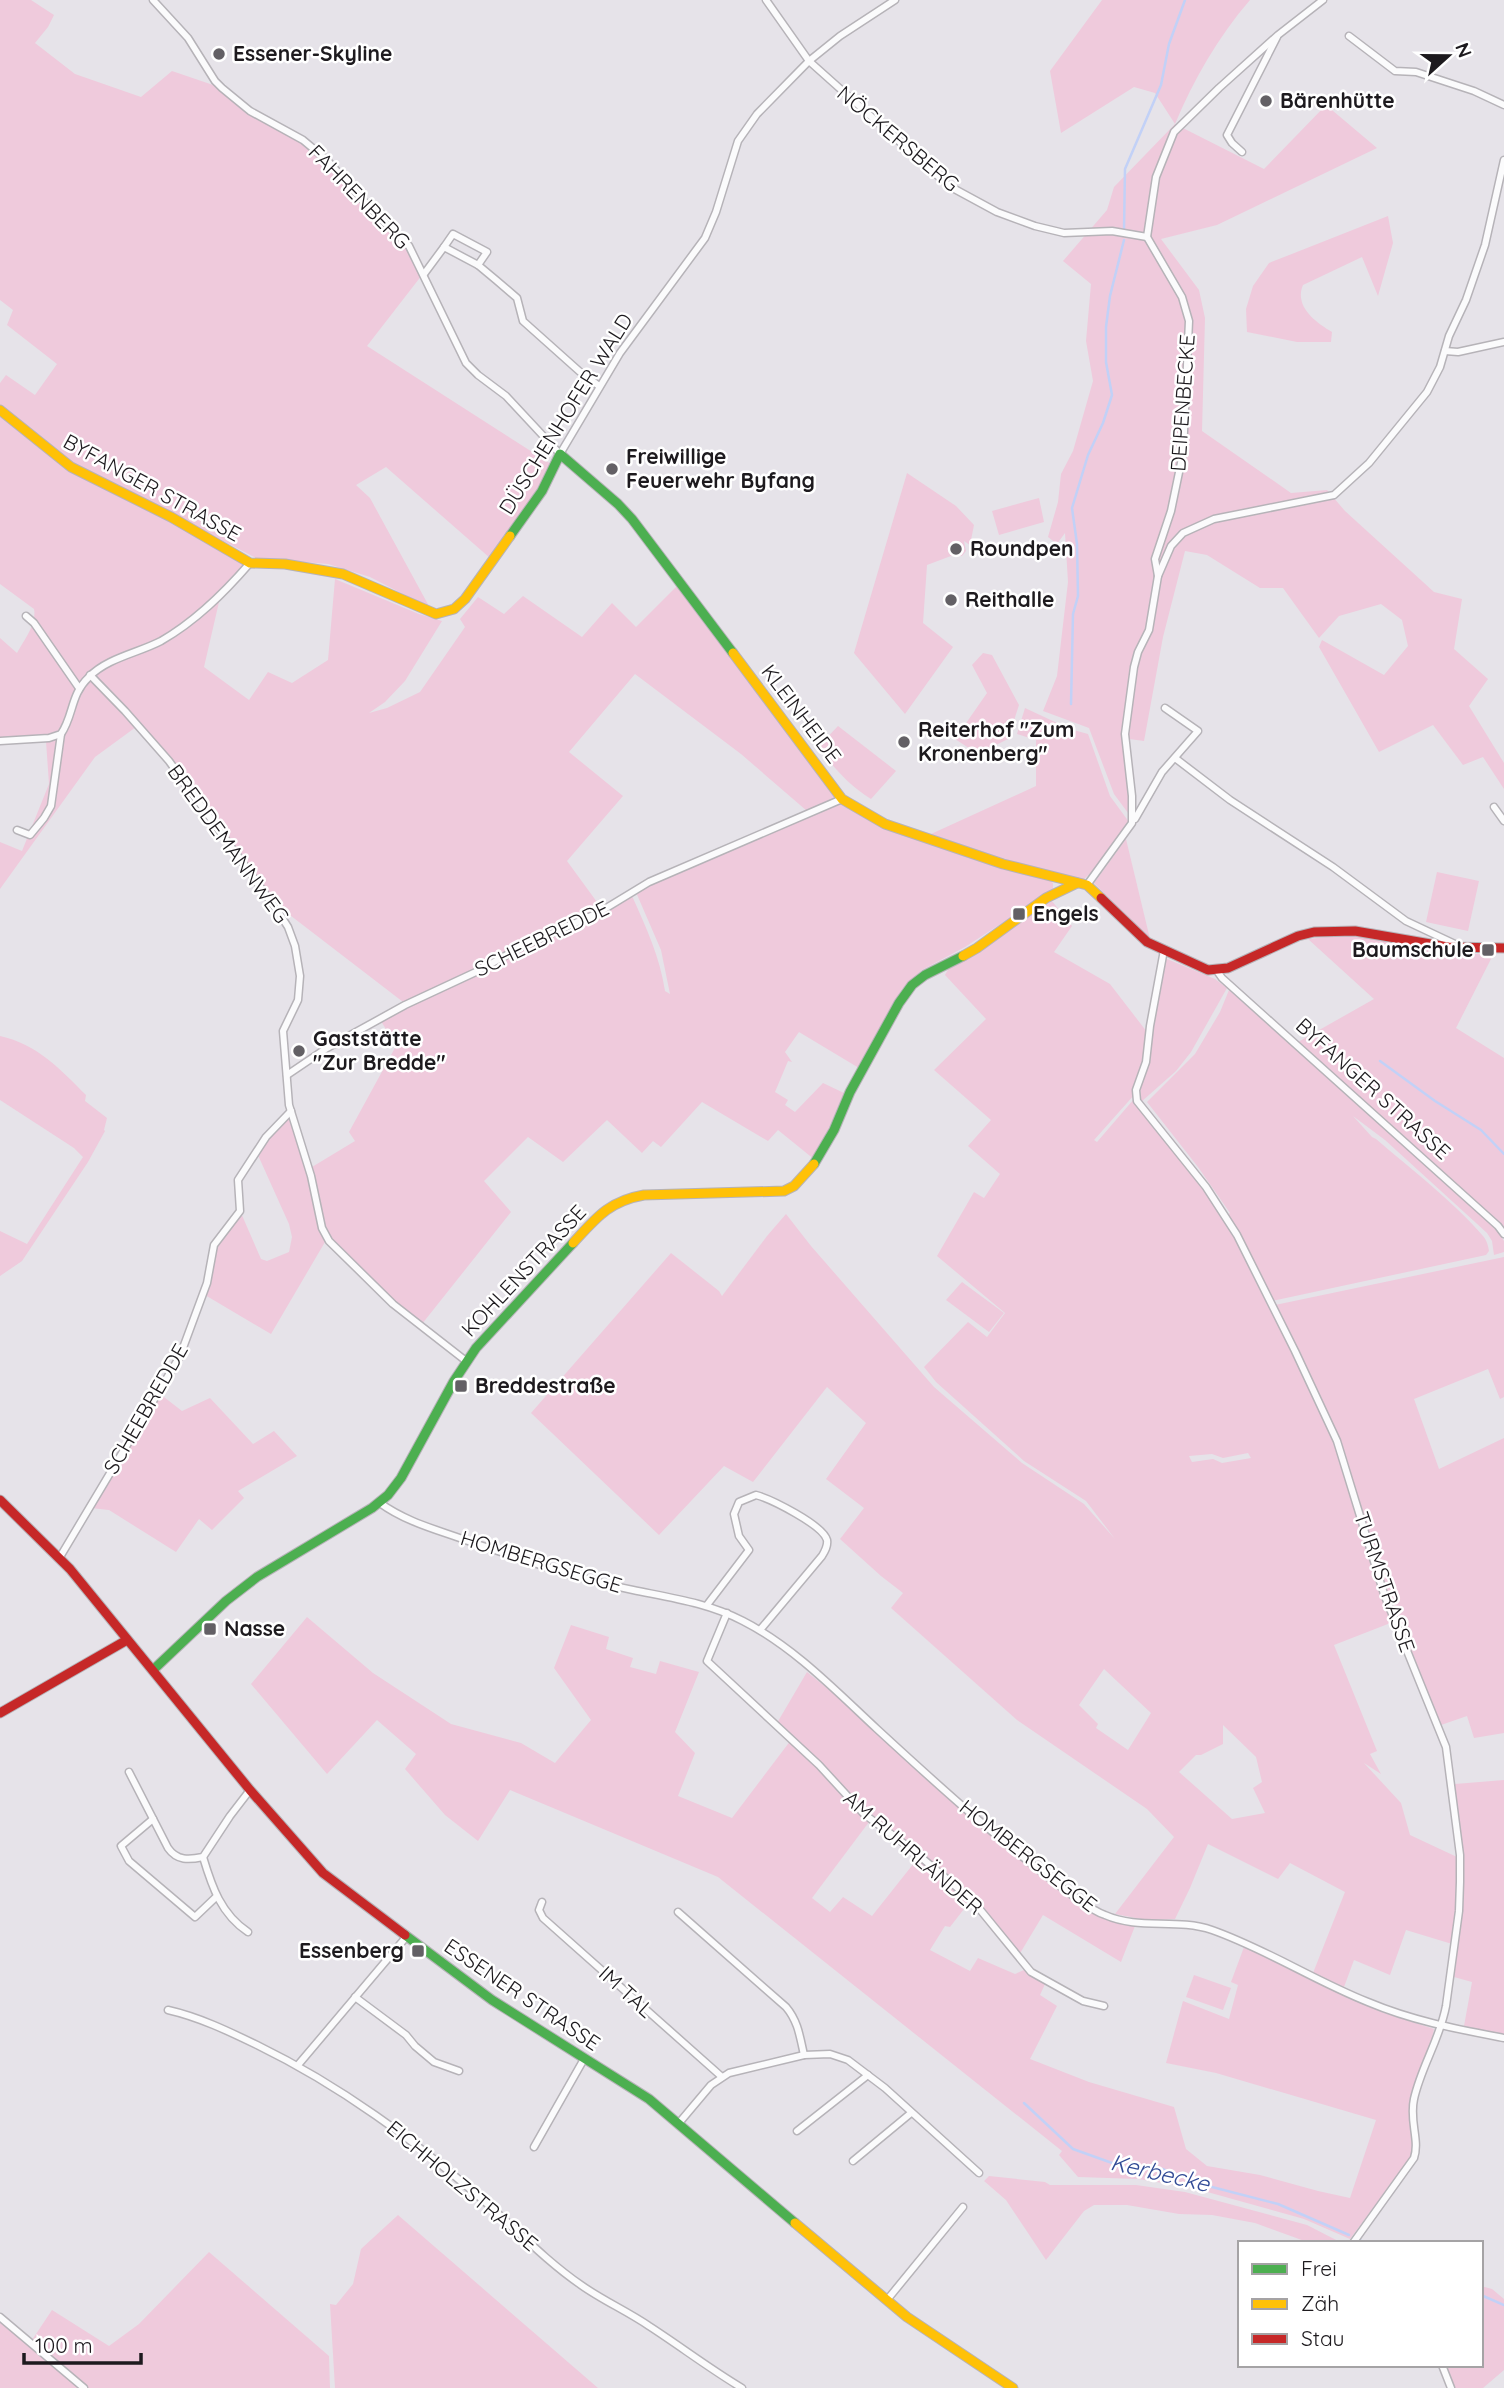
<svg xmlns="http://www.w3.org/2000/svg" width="1504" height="2388" font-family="Quicksand,sans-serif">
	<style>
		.green { fill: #efcadc; fill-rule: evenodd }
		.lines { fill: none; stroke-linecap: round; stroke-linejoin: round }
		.stream { stroke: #c2d1f7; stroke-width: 2.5 }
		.street-casing { stroke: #b6b3b8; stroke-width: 9 }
		.fast-casing { stroke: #b6b3b8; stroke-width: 11 }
		.slow-casing { stroke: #b6b3b8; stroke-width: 11 }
		.jam-casing { stroke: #b6b3b8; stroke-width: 11 }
		.street { stroke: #fbfbfc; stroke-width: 6 }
		.fast { stroke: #4caf50; stroke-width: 9 }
		.slow { stroke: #ffc107; stroke-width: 9 }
		.jam { stroke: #c62828; stroke-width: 9 }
		.poi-dot { fill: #636065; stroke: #fff; stroke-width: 2.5 }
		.labels { text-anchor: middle; stroke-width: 5; stroke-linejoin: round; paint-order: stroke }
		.poi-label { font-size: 21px; font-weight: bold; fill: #1d1a1e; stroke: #fff; text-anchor: start }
		.street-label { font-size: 21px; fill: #1d1a1e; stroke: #fff }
		.water-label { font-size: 23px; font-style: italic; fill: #324b96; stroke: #fff }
	</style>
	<rect width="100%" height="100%" fill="#e6e3e9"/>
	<g class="green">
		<path d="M0,0h31l23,15 -6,12 -13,16 40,31 66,23 31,-26 44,15 26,22 66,39 27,24 74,77 13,27 -55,71 184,118 -26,45 -35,49 -104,-91 -30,18 14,13 60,110 -60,-31 -42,-13 -72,-6 -46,-24 -3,4 38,25 -23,26 -18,78 45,33 19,-28 24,11 36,-23 7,-81 84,35 23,7 -37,60 -20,21 -16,11 18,-5 33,-16 45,-65 -5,-8 18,-22 26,17 19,-18 59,41 30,-34 24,24 42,-42 159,213 -30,13 -66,-57 -106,-80 -66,78 54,44 -56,65 38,52 27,-17c14,31 28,61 33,95l5,3 -9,-44 -26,-60 207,-89 43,26 90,33 75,20 3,3v7l-88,57 -43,23 -20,19 -43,79 -60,-36 -14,20 7,10 -4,-1 -13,31 13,8 -3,5 10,7 28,-29 21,10 -29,67 -37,-30 -10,11 -66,-39 -41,45 -8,-6 -11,12 -35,-33 -44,42 -35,-25 -44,44 27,31 -89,112c-26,-23 -80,-65 -95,-94 -10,-18 -11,-43 -15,-63l43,-26 -6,-9 47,-86 -15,-25 26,-16 -125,-96 -138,-175 -8,-7 -41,30 -95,132v-47l22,9 27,-67 -3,-43 -46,1v-104l17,15c7,-13 20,-29 17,-44l-34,-25v-201l6,-8 29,20 22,-31 -50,-39 6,-15 -13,-10z"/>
		<path d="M1102,0h148c-32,37 -56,79 -75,124l89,45 62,-64 51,43 -160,77 -56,14 38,51 6,28 -3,113 89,62 36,-3 18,21 89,81 28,7 -8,50 34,30 -19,27 35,57v26l-21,-32 -20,8 -30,-40 -54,27 -60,-105 3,-7 62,35 24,-29 -6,-26 -21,-16 -42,12 -20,22 -36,-50h-23l-53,-33 -22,-4 -22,86 -19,104 -22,-3 9,79 -17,-23 -25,-66 -46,-17 14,-35 11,-94 -3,-49 -8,11 -9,-7 10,-35 3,-28 12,-23 20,-70 -7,-40 5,-57 -28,-23 44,-51 7,-23 61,-63 -20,-31 -21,-6 -73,46 -11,-62z"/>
		<path d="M1388,216l5,27 -15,53 -16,-39 -59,28c-9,21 12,37 29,47l-1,10h-34l-50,-10 -1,-23 7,-23 16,-23z"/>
		<polygon points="907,473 956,506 974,525 970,545 964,541 966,551 962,556 951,556 927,565 923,623 953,647 905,714 854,653"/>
		<polygon points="1039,498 1044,522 999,535 992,511"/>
		<polygon points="983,653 992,655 1019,705 1008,739 978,754 955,739 987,693 972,665"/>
		<polygon points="1025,708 1070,729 1088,734 1110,796 1129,822 1097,867 1083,880 1003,859 931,834 1036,786 1036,740 1017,734"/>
		<path d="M838,726l58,45 -25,28c-21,-13 -35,-29 -50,-48v-7z"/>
		<polygon points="1126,839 1150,939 1094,883"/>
		<polygon points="1437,872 1479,881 1468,931 1426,922"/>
		<path d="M1052,901l20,25 -18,26 56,32 37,48 -2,22 -10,40 -41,46 3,2 37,-43 72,91 29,45 95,193 63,194 -59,23 43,106 -7,3 11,20 -17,-11 37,40 9,32 47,22 1,24 -6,63 -46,-14 -16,45 -36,-15 -10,27 -31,-14 32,-81 -55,-29 -12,16 -70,-35 -18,44 -15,31 -29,1 -31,-6 59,-77 -27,-28 -130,-89 -126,-112 12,-15 -22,-17 -41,-37 24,-31 -38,-29 40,-56 -39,-36 -74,95 -29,-16 -65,69 -128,-122 140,-160 48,38 3,5 45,-60 19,-22 25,32 123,141 88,76 62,41 31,35 -29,-38 -62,-40 -88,-79 -12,-15 44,-45 19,15 18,-24 -68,-57 37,-64 10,6 16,-24 -32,-28 23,-26 -57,-50 52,-51 -41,-44 5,-9zM1248,1453l3,5 -29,5 -9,-4 -21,3 -3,-6 23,-2 11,4zM1104,1669l47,44 -23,37 -32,-22 2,-4 -19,-19zM1223,1725l33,32 6,25 -9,6 12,25 -33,6 -53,-47 17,-17h5l22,-11z"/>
		<polygon points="1345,935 1373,937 1443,952 1493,955 1456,1028 1504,1058 1504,1229 1497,1220 1298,1042 1374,999 1308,939"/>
		<polygon points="1167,959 1215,979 1227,988 1191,1052 1176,1071 1141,1102 1140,1088 1164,962"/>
		<path d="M1229,990l268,240 7,11v11l-10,3 -2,-14 -5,-8 -102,-93 -32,-24 19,21 4,2c34,29 79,64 107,97 4,5 5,9 6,15l-3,4 -214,46 -45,-86 3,-2 -32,-46 -51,-65 48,-48 25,-42z"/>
		<path d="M0,1036c37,8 60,33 86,59l-1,6 22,17 -3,12 1,1 -17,31 -66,99 -22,15v-45l27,13 56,-87 -9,-9 -74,-48z"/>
		<polygon points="288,1116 306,1167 315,1213 325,1242 271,1334 205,1295 217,1243 241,1213 261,1259 267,1261 289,1252 292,1237 289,1224 257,1153 268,1136"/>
		<polygon points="1504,1257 1504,1397 1500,1399 1488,1369 1414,1399 1439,1469 1504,1438 1504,1733 1474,1738 1467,1716 1441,1725 1386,1590 1341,1447 1275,1305"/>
		<polygon points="962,1282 1004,1313 989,1332 946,1300"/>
		<polygon points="160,1394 182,1411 210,1398 253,1444 274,1431 297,1456 238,1491 244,1498 212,1530 199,1519 176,1552 109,1510 91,1508"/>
		<path d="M307,1617l66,56 78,51 70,19 34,20 36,-43 -37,-52 17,-43 38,12 -3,12 27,9 -3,9 26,7 4,-13 39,11 -24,60 20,21 -17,43 54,22 59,-78 78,82 -57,76 18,14 13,-15 29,19 46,-58 53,42 -21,27 -5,-1 -15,24 40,21 8,-13 37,16 9,-4 21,14 -5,11 17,11 -27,53 59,23 85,25 12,42 21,17 53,9 58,16 32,7 26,-78 -160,-47 -50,-10 17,-62 46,18 9,-34 -7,-3 13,-35 137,65 53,17c-4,25 -19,47 -23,73 -3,18 3,36 1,54l-62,83 -46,-20 -111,-31 -55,-9 -60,-2 -19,-22 3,-4 -344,-274 -208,-87 -32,51 -33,-26 -40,-46 11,-15 -39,-34 -50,54 -76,-90z"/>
		<polygon points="807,1672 853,1709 911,1765 1011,1851 1094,1914 1107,1920 1135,1926 1121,1962 1043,1915 1019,1955 976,1897 863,1812 818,1760 777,1723"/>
		<polygon points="1504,1780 1504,2035 1464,2026 1472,1982 1454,1977 1464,1857 1456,1812 1455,1784"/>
		<polygon points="1194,1975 1231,1988 1223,2010 1186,1997"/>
		<polygon points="989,2176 1045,2182 1050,2185 1136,2185 1185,2192 1307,2225 1342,2243 1310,2243 1255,2223 1212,2215 1179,2214 1127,2205 1094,2205 1084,2211 1046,2260 1006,2200 984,2181"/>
		<polygon points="398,2215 598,2388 335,2388 330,2304 336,2305 353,2284 361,2249"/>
		<polygon points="209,2252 329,2356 330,2388 87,2388 32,2340 52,2310 109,2346 139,2324"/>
		<polygon points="1481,2286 1492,2289 1504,2299 1504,2370 1483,2388 1452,2388 1444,2365 1481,2365"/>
		<polygon points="0,2317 82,2388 0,2388"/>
	</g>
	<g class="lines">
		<g class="stream">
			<polyline points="1124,231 1125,169 1161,85 1169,44 1185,0"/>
			<polyline points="1071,704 1073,614 1078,596 1077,544 1072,508 1088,455 1103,423 1112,395 1106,362 1106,327 1110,296 1124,240"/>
			<polyline points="1380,1061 1435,1101 1481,1130 1504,1154"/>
			<polyline points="1024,2103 1073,2149 1126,2168 1162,2169 1212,2187 1278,2204 1349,2235"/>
			<polyline points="1360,2240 1364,2243"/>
			<polyline points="1481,2295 1504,2305"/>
		</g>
		<g class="street-casing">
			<g id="street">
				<polyline points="153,0 188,38 215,81 222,88 250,111 303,140 327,160 369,207 409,246 466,363 478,375 506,396 560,454 620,353 705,238 716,212 738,141 757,114 809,61 840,36 895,0"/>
				<polyline points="766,0 809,61 949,186 997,212 1035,226 1064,233 1112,231 1147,237"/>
				<polyline points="1349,36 1395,71 1416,72 1474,91 1504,105"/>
				<polyline points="1242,152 1232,143 1227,135 1277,37"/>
				<polyline points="1147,237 1182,297 1189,321 1183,453 1171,511 1155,559 1158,576"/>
				<polyline points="1147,237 1156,177 1174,132 1219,88 1278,35 1323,0"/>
				<polyline points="444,247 453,234 487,252 478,265"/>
				<polyline points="424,274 444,247 478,265 496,280 517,298 523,321 579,371 599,386"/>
				<polyline points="1445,351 1458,352 1504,342"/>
				<polyline points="26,616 34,623 79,688"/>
				<polyline points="90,675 125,711 169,761 279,913 288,927 295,946 300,976 298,1000 283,1031 289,1105 311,1176 322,1228 329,1241 393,1304 466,1361"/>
				<path d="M0,741l49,-3 12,-4c13,-19 9,-39 28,-57 18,-19 49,-24 72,-36 35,-20 63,-48 89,-78"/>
				<polyline points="1175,758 1230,800 1333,867 1406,921 1457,945"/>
				<polyline points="1494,807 1504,821"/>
				<polyline points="1135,819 1162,772 1198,731 1165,708"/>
				<polyline points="17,830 30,835 44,818 51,806 61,734"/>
				<polyline points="1087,885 1132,823 1132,796 1125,734 1134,667 1138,652 1149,630 1158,576 1171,546 1183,533 1214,519 1334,495 1369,463 1427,392 1440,367 1449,336 1466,300 1485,245 1504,160"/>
				<path d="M1164,950l-14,76 -4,36 -10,28 1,11 69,86 31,48 58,116 42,90 47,153 62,153 14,108v27l-1,29 -13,95c-6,33 -25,61 -32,93 -5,22 6,41 0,59l-61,85"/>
				<polyline points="1217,971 1222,978 1498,1226 1504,1234"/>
				<polyline points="287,1075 327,1048 405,1005 478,971 521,947 598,913 649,882 842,799"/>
				<path d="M380,1503c26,19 58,27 88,38 54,18 109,38 165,49 39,8 75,13 110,31 51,26 93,70 134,108 63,58 127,116 195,166 10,7 21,16 33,20 34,15 71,3 107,15 54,19 103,51 156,72 45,19 89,27 136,36"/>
				<polyline points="60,1557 180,1356 207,1283 214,1245 240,1211 238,1180 266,1137 291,1111"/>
				<path d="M707,1605l42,-55 -10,-14 -5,-22 5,-12 17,-7c15,4 67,30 71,45 1,6 -2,11 -5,16l-62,74"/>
				<polyline points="727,1613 707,1661 819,1765 864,1814 910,1848 973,1901 1031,1972 1083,2001 1104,2006"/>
				<path d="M129,1772l39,76c9,13 21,12 35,9l27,-41 20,-26"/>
				<polyline points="153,1819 121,1846 129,1861 195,1917 216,1897"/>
				<path d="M203,1857c9,30 18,57 45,75"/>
				<polyline points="542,1902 539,1910 543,1918 722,2077"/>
				<path d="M678,1912l108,95c12,14 14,30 18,48"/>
				<polyline points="355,1997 406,2035 415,2046 434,2062 459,2071"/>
				<path d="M168,2010c31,7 60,21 89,35 84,41 157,95 227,156 32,28 62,60 97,84 21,15 46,26 68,41 31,20 61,43 93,62"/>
				<polyline points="298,2065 407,1936"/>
				<polyline points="679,2123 711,2085 729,2073 804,2055 830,2054 848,2060 885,2088 979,2173"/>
				<polyline points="797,2131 868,2075"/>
				<polyline points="534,2147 584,2059"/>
				<polyline points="853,2161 911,2113"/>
				<polyline points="887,2300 963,2207"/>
				<polyline points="0,2317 84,2388"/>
				<polyline points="1442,2365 1451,2388"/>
			</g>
		</g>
		<g class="fast-casing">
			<g id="fast">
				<polyline points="510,536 542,491 560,454 618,504 632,519 733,653"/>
				<polyline points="814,1164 834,1130 850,1092 899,1003 912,985 925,975 963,956"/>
				<polyline points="153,1670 226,1601 257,1577 372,1508 388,1495 401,1478 454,1381 476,1348 573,1243"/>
				<polyline points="405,1935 492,2000 649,2099 795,2223"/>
			</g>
		</g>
		<g class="slow-casing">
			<g id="slow">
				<polyline points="0,410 71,467 171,517 250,563 285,564 343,574 436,614 454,609 465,599 510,536"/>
				<polyline points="733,653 842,799 885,824 1003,864 1087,885 1101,898"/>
				<polyline points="963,956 977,948 1046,898 1077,883"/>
				<path d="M573,1243c23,-25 36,-42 71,-48l140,-4 10,-5 20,-22"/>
				<polyline points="795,2223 907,2317 1013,2388"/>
			</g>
		</g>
		<g class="jam-casing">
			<g id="jam">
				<polyline points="1101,898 1147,942 1208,970 1228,968 1298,936 1314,932 1355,931 1448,947 1504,948"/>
				<polyline points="0,1500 70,1569 250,1790 323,1873 405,1935"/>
				<polyline points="0,1713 127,1640"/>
			</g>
		</g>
		<use href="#street" class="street"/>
		<use href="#fast" class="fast"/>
		<use href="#slow" class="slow"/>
		<use href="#jam" class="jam"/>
	</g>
	<g class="poi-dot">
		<circle cx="219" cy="54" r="7"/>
		<circle cx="1266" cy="101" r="7"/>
		<circle cx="612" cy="469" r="7"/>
		<circle cx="956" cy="549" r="7"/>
		<circle cx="951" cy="600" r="7"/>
		<circle cx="904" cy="742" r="7"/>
		<rect x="1012" y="907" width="14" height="14" rx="3.5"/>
		<rect x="1481" y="943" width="14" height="14" rx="3.5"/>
		<circle cx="299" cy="1051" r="7"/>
		<rect x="454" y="1379" width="14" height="14" rx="3.5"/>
		<rect x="203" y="1622" width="14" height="14" rx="3.5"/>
		<rect x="411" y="1944" width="14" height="14" rx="3.5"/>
	</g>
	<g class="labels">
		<g class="poi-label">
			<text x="233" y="61">Essener-Skyline</text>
			<text x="1280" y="108">Bärenhütte</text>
			<text x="626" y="464">Freiwillige<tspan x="626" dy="24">Feuerwehr Byfang</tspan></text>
			<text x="970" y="556">Roundpen</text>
			<text x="965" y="607">Reithalle</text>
			<text x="918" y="737">Reiterhof "Zum<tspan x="918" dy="24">Kronenberg"</tspan></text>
			<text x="1033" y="921">Engels</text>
			<text x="1474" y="957" text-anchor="end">Baumschule</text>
			<text x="313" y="1046">Gaststätte<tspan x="313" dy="24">"Zur Bredde"</tspan></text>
			<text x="475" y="1393">Breddestraße</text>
			<text x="224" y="1636">Nasse</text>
			<text x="404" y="1958" text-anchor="end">Essenberg</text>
		</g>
		<g class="street-label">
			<text transform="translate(898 139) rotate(40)" y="7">NÖCKERSBERG</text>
			<text transform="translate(359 197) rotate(46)" y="7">FAHRENBERG</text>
			<text transform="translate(1183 403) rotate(-86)" y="7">DEIPENBECKE</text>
			<text transform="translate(566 414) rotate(-58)" y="7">DÜSCHENHOFER WALD</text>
			<text transform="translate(152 488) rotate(29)" y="7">BYFANGER STRASSE</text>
			<text transform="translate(801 714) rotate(53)" y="7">KLEINHEIDE</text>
			<text transform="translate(228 844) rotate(54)" y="7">BREDDEMANNWEG</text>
			<text transform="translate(542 939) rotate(-26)" y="7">SCHEEBREDDE</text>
			<text transform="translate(1373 1089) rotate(42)" y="7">BYFANGER STRASSE</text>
			<text transform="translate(524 1271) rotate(-47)" y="7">KOHLENSTRASSE</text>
			<text transform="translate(146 1409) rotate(-60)" y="7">SCHEEBREDDE</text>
			<text transform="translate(541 1562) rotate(17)" y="7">HOMBERGSEGGE</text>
			<text transform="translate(1384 1582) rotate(71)" y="7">TURMSTRASSE</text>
			<text transform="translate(913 1853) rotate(41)" y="7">AM RUHRLÄNDER</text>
			<text transform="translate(1028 1856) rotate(38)" y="7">HOMBERGSEGGE</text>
			<text transform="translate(626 1992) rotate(42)" y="7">IM TAL</text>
			<text transform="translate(522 1995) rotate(34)" y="7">ESSENER STRASSE</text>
			<text transform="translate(462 2186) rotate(40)" y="7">EICHHOLZSTRASSE</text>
		</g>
		<g class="water-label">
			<text transform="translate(1160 2173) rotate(13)" y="8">Kerbecke</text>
		</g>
	</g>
	<rect x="1238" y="2241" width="245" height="126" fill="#ffffff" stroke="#a5a3a5" stroke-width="2"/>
	<rect x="1252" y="2264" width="35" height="10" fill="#4caf50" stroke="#a5a3a5" stroke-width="2"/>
	<text x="1301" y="2276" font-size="21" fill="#1d1a1e">Frei</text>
	<rect x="1252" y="2299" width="35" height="10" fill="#ffc107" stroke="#a5a3a5" stroke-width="2"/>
	<text x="1301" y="2311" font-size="21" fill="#1d1a1e">Zäh</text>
	<rect x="1252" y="2334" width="35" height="10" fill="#c62828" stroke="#a5a3a5" stroke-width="2"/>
	<text x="1301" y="2346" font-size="21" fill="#1d1a1e">Stau</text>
	<g transform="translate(1448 56) rotate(69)" stroke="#ffffff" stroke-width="5" paint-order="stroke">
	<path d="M0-5L12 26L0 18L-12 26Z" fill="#1d1a1e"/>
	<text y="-10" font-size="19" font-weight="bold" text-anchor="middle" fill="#1d1a1e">N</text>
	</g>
	<path d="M24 2353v10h117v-10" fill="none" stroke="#1d1a1e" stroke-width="3.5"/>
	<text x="35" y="2353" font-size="21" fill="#1d1a1e" stroke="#ffffff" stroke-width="5" paint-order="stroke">100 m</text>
</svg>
